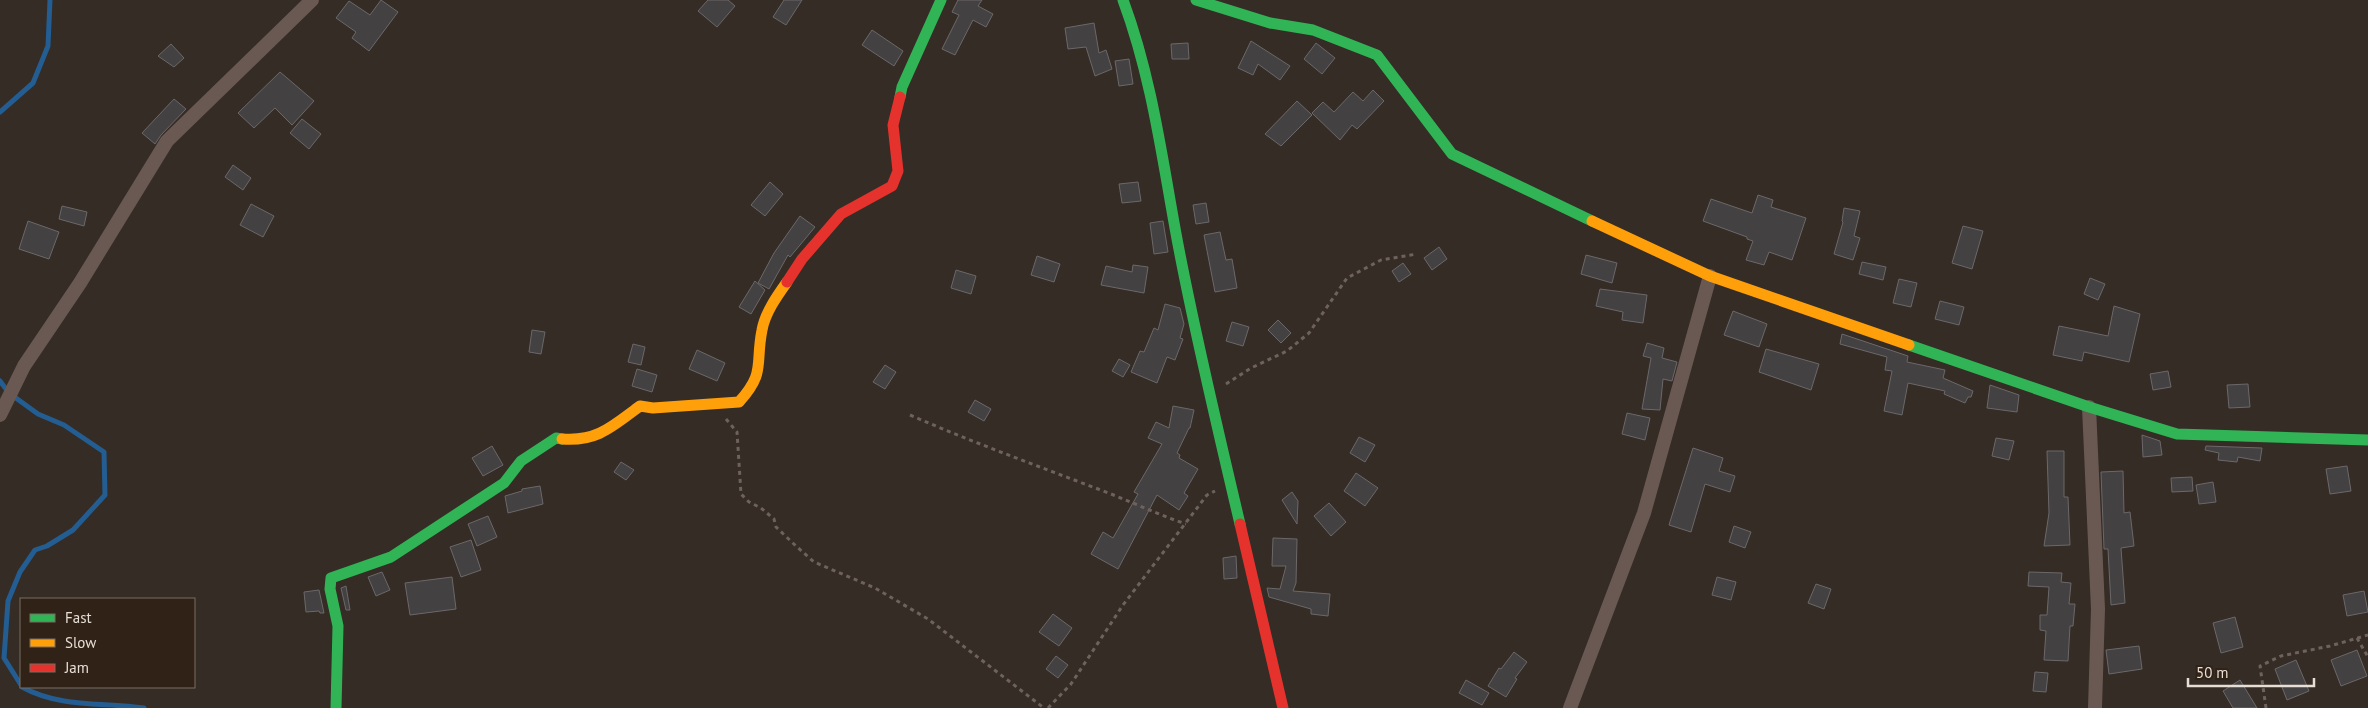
<svg xmlns="http://www.w3.org/2000/svg" width="2368" height="708" font-family="'PT Sans',sans-serif">
	<style>
		.lines { fill: none; stroke-linecap: round; stroke-linejoin: round }
		.stream { stroke: #235d91; stroke-width: 5 }
		.building { fill: #444142; stroke: #6c686a }
		.path { stroke: #6f625d; stroke-width: 3; stroke-dasharray: 4 4; stroke-linecap: butt }
		.street { stroke: #6a5953; stroke-width: 14 }
		.fast { stroke: #30b455; stroke-width: 11 }
		.slow { stroke: #ff9f0a; stroke-width: 11 }
		.jam { stroke: #e5322d; stroke-width: 11 }
	</style>
	<rect width="100%" height="100%" fill="#342c25"/>
	<g class="lines">
		<g class="stream">
			<polyline points="0,112 33,83 48,46 50,0"/>
			<polyline points="0,381 9,393 38,414 64,425 104,452 105,495 73,530 47,546 35,550 20,572 8,601 4,658 21,685"/>
			<path d="M22,687c38,21 80,15 122,21"/>
		</g>
	</g>
	<g class="building">
		<polygon points="381,0 398,12 369,51 352,38 356,32 336,18 349,1 370,15"/>
		<polygon points="708,0 728,0 735,6 717,27 698,11"/>
		<polygon points="784,0 802,0 786,25 773,17"/>
		<polygon points="958,0 982,0 978,6 993,14 986,27 973,20 955,55 942,49 959,15 952,12"/>
		<polygon points="1094,23 1099,53 1106,50 1112,69 1095,76 1086,47 1068,49 1065,28"/>
		<polygon points="872,30 903,51 894,66 862,45"/>
		<polygon points="1251,41 1290,66 1280,80 1258,64 1253,75 1238,68"/>
		<polygon points="1188,43 1189,59 1172,59 1171,44"/>
		<polygon points="1316,43 1335,58 1322,74 1304,59"/>
		<polygon points="171,44 184,58 174,67 158,56"/>
		<polygon points="1129,59 1133,84 1119,86 1115,61"/>
		<polygon points="280,72 314,101 292,125 275,108 254,128 238,113"/>
		<polygon points="1373,90 1384,101 1357,129 1352,125 1340,140 1312,113 1323,102 1334,112 1353,92 1363,101"/>
		<polygon points="174,99 186,109 161,135 155,144 142,133"/>
		<polygon points="1297,101 1312,115 1281,146 1265,134"/>
		<polygon points="302,119 321,134 309,149 290,133"/>
		<polygon points="233,165 251,178 243,190 225,177"/>
		<polygon points="770,182 783,194 765,216 751,205"/>
		<polygon points="1138,182 1141,201 1122,203 1119,184"/>
		<polygon points="1758,195 1773,200 1771,207 1806,218 1792,260 1769,252 1764,265 1746,260 1753,241 1747,239 1747,237 1703,221 1711,199 1752,213"/>
		<polygon points="1206,203 1209,222 1196,224 1193,205"/>
		<polygon points="251,204 274,216 263,237 240,225"/>
		<polygon points="62,206 87,212 84,226 59,219"/>
		<polygon points="1844,208 1860,211 1854,236 1860,238 1853,260 1834,254 1843,222 1842,221"/>
		<polygon points="800,216 815,227 790,257 788,255 769,289 758,283 774,253"/>
		<polygon points="28,221 59,232 49,259 19,249"/>
		<polygon points="1163,221 1168,252 1154,254 1150,223"/>
		<polygon points="1963,226 1983,231 1972,269 1952,263"/>
		<polygon points="1220,232 1226,260 1232,259 1237,288 1215,292 1204,235"/>
		<polygon points="1439,247 1447,259 1432,270 1424,258"/>
		<polygon points="1586,255 1617,263 1612,283 1581,274"/>
		<polygon points="1037,256 1060,264 1054,282 1031,275"/>
		<polygon points="1862,262 1886,267 1883,280 1859,274"/>
		<polygon points="1403,263 1411,274 1399,282 1392,271"/>
		<polygon points="1133,265 1148,267 1144,293 1101,285 1106,266 1132,272"/>
		<polygon points="956,270 976,276 971,294 951,288"/>
		<polygon points="2090,278 2105,284 2098,300 2084,294"/>
		<polygon points="1899,279 1917,283 1911,307 1893,303"/>
		<polygon points="755,281 765,290 751,314 739,307"/>
		<polygon points="1600,289 1647,295 1643,323 1622,320 1623,312 1596,306"/>
		<polygon points="1940,301 1964,307 1959,325 1935,319"/>
		<polygon points="1165,304 1180,308 1184,324 1180,338 1183,339 1175,360 1167,357 1157,383 1131,372 1140,351 1144,352 1154,328 1158,330"/>
		<polygon points="2114,306 2140,314 2129,362 2084,352 2082,361 2053,355 2059,326 2108,336"/>
		<polygon points="1733,311 1767,324 1759,347 1724,335"/>
		<polygon points="1278,320 1291,333 1281,343 1268,330"/>
		<polygon points="1232,322 1249,327 1243,346 1226,341"/>
		<polygon points="532,330 545,332 541,354 529,352"/>
		<polygon points="1842,334 1908,356 1907,362 1945,370 1943,378 1973,391 1971,397 1968,397 1965,403 1944,394 1945,391 1908,383 1902,415 1884,411 1892,371 1885,370 1887,357 1840,344"/>
		<polygon points="1647,343 1664,348 1662,358 1677,362 1672,381 1663,379 1660,410 1642,409 1651,358 1643,356"/>
		<polygon points="633,344 645,347 641,365 628,362"/>
		<polygon points="1766,349 1819,364 1811,390 1759,372"/>
		<polygon points="697,350 725,363 717,381 689,369"/>
		<polygon points="1119,359 1130,365 1123,377 1112,371"/>
		<polygon points="885,365 896,372 885,389 873,382"/>
		<polygon points="637,369 657,375 652,392 632,386"/>
		<polygon points="2168,371 2171,387 2153,390 2150,374"/>
		<polygon points="2248,384 2250,407 2229,408 2227,385"/>
		<polygon points="1990,385 2019,395 2017,412 1987,408"/>
		<polygon points="975,400 991,409 984,421 968,412"/>
		<polygon points="1173,406 1194,410 1190,428 1189,428 1177,453 1180,455 1179,458 1198,469 1184,493 1188,496 1179,510 1157,495 1118,569 1091,554 1103,532 1113,538 1138,494 1134,492 1162,444 1148,438 1156,422 1169,428"/>
		<polygon points="1627,413 1650,418 1645,440 1622,434"/>
		<polygon points="2142,435 2160,441 2162,455 2143,457"/>
		<polygon points="1359,437 1375,445 1365,462 1350,453"/>
		<polygon points="1996,438 2014,441 2009,460 1992,456"/>
		<polygon points="492,446 503,465 483,476 472,458"/>
		<polygon points="2206,446 2262,448 2260,461 2238,457 2237,462 2218,460 2219,453 2205,450"/>
		<polygon points="1693,448 1723,458 1719,471 1735,476 1730,492 1705,484 1691,532 1669,525"/>
		<polygon points="2047,451 2064,451 2064,497 2068,497 2070,545 2044,546 2049,513"/>
		<polygon points="621,462 634,470 626,480 614,472"/>
		<polygon points="2347,466 2351,491 2330,494 2326,469"/>
		<polygon points="2123,471 2124,513 2130,512 2134,546 2121,548 2125,603 2111,605 2108,549 2104,549 2101,472"/>
		<polygon points="1356,473 1378,488 1365,506 1344,491"/>
		<polygon points="2192,477 2193,491 2172,492 2171,478"/>
		<polygon points="2213,482 2216,502 2199,504 2196,485"/>
		<polygon points="540,486 543,504 508,513 505,496 522,491 522,489"/>
		<polygon points="1292,492 1298,501 1297,524 1282,500"/>
		<polygon points="1329,503 1346,522 1331,536 1314,516"/>
		<polygon points="488,516 497,537 477,546 468,524"/>
		<polygon points="1734,526 1751,532 1745,548 1729,542"/>
		<polygon points="1273,538 1297,539 1296,583 1293,591 1330,594 1328,616 1311,614 1311,609 1269,597 1267,588 1280,589 1286,566 1272,566"/>
		<polygon points="471,540 481,570 461,577 450,547"/>
		<polygon points="1236,556 1237,578 1224,579 1223,558"/>
		<polygon points="382,572 390,590 376,596 368,577"/>
		<polygon points="2029,572 2062,573 2061,582 2071,583 2069,604 2075,604 2073,626 2070,626 2068,661 2044,660 2046,631 2040,630 2040,615 2047,615 2049,587 2028,586"/>
		<polygon points="452,577 456,609 410,615 405,583"/>
		<polygon points="1717,577 1736,582 1731,600 1712,595"/>
		<polygon points="1816,584 1831,589 1824,609 1808,603"/>
		<polygon points="346,586 350,610 346,610 341,588"/>
		<polygon points="319,590 324,613 320,613 319,611 306,612 304,592"/>
		<polygon points="2364,591 2368,612 2347,616 2343,595"/>
		<polygon points="1053,614 1072,628 1059,646 1039,632"/>
		<polygon points="2235,617 2243,647 2221,653 2213,623"/>
		<polygon points="2139,646 2142,669 2109,674 2106,650"/>
		<polygon points="2357,650 2367,676 2341,686 2331,660"/>
		<polygon points="1514,652 1527,662 1515,678 1517,679 1506,697 1488,686 1499,668 1501,669"/>
		<polygon points="1056,656 1068,665 1058,678 1046,669"/>
		<polygon points="2296,660 2309,691 2287,700 2275,669"/>
		<polygon points="2035,672 2048,673 2046,692 2033,691"/>
		<polygon points="1466,680 1489,693 1482,705 1459,693"/>
		<polygon points="2240,680 2257,708 2233,708 2223,691"/>
	</g>
	<g class="lines">
		<g class="path">
			<polyline points="1226,384 1251,368 1287,351 1309,333 1347,278 1381,260 1417,254"/>
			<path d="M910,415c62,27 125,50 188,74 30,11 58,25 88,35"/>
			<polyline points="726,419 737,432 741,494 749,502 761,508 774,519 776,527 796,546 814,562 875,588 928,619 1044,708"/>
			<polyline points="2357,638 2368,657"/>
			<polyline points="1048,708 1071,684 1123,605 1207,495 1215,491"/>
			<polyline points="2266,708 2260,666 2281,656 2330,646 2368,635"/>
		</g>
		<g class="street">
			<polyline points="2089,407 2098,609 2095,708"/>
			<polyline points="0,415 24,366 80,283 167,141 312,0"/>
			<polyline points="1570,708 1644,513 1710,276"/>
		</g>
		<g class="fast">
			<path d="M1123,0c29,78 39,158 54,239 18,96 41,191 63,285"/>
			<polyline points="1196,0 1270,23 1313,30 1377,55 1452,154 1592,221"/>
			<polyline points="900,97 902,87 941,0"/>
			<polyline points="1909,345 2089,407 2177,434 2368,440"/>
			<polyline points="336,708 338,626 330,589 331,578 391,557 504,483 521,461 556,438 562,439"/>
		</g>
		<g class="slow">
			<polyline points="1592,221 1710,276 1909,345"/>
			<path d="M562,439c35,3 51,-13 78,-33l13,2 86,-6c27,-30 16,-37 23,-72 3,-17 15,-34 25,-48"/>
		</g>
		<g class="jam">
			<polyline points="787,282 802,259 841,214 892,186 898,171 893,125 900,97"/>
			<polyline points="1240,524 1283,708"/>
		</g>
	</g>
	<rect x="20" y="598" width="175" height="90" fill="#302216" stroke="#796d63"/>
	<rect x="30" y="614" width="25" height="8" fill="#30b455" stroke="#796d63"/>
	<text x="65" y="623" font-size="15" fill="#e7ded6">Fast</text>
	<rect x="30" y="639" width="25" height="8" fill="#ff9f0a" stroke="#796d63"/>
	<text x="65" y="648" font-size="15" fill="#e7ded6">Slow</text>
	<rect x="30" y="664" width="25" height="8" fill="#e5322d" stroke="#796d63"/>
	<text x="65" y="673" font-size="15" fill="#e7ded6">Jam</text>
	<path d="M2188 678v8h126v-8" fill="none" stroke="#e7ded6" stroke-width="2.5"/>
	<text x="2196" y="678" font-size="15" fill="#e7ded6" stroke="#302216" stroke-width="4" paint-order="stroke">50 m</text>
</svg>
